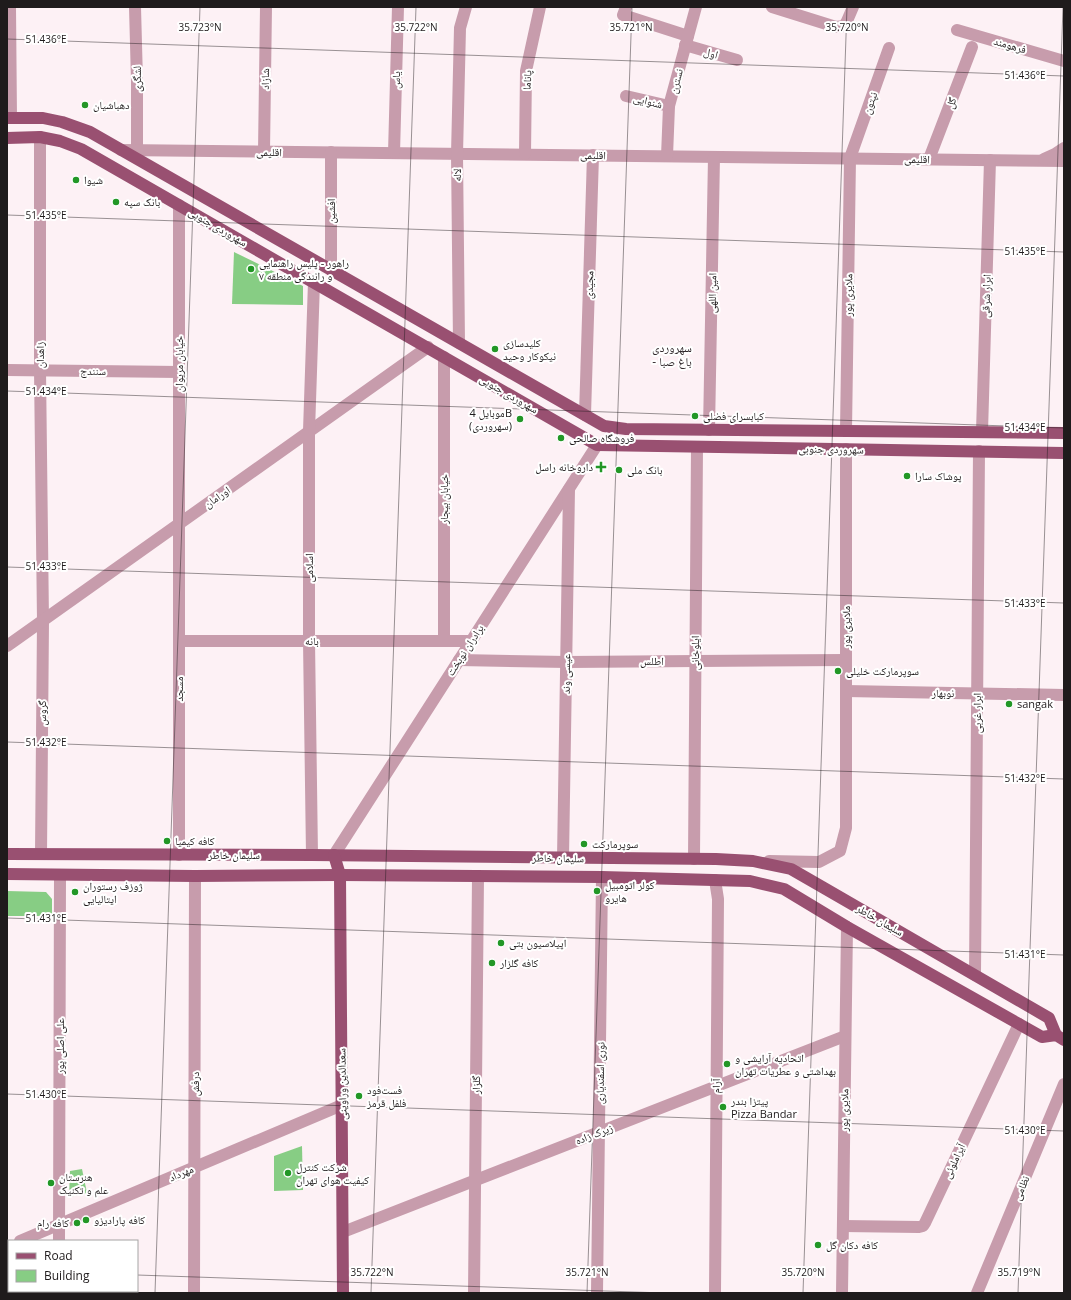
<svg xmlns="http://www.w3.org/2000/svg" width="1071" height="1300" font-family="'Open Sans','Noto Naskh Arabic',sans-serif">
	<style>
		.building { fill: #87cd84 }
		.lines { fill: none; stroke-linecap: round; stroke-linejoin: round }
		.minor { stroke: #c79cac; stroke-width: 12 }
		.major { stroke: #995071; stroke-width: 12 }
		.ticks { fill: none; stroke: #1f1b1c; stroke-width: 1; stroke-opacity: 0.45 }
		.poi-dot { fill: #229726; stroke: #fff; stroke-width: 1.5 }
		.labels { text-anchor: middle; stroke-width: 4; stroke-linejoin: round; paint-order: stroke }
		.street-label { font-size: 11px; fill: #1f1b1c; stroke: #fff }
		.poi-label { font-size: 11px; fill: #1f1b1c; stroke: #fff; text-anchor: start }
		.neighbourhood-label { font-size: 12px; fill: #30282b; stroke: #fff }
		.ticks-label { font-size: 10px; text-anchor: middle; fill: #1f1b1c; stroke: #fff; stroke-width: 4; stroke-linejoin: round; paint-order: stroke }
	</style>
	<rect width="100%" height="100%" fill="#fdf1f5"/>
	<g class="building">
		<polygon points="234,252 303,286 303,305 232,304"/>
		<polygon points="7,891 46,892 52,899 52,916 7,916"/>
		<polygon points="302,1146 303,1190 274,1191 274,1156"/>
		<polygon points="82,1169 87,1193 69,1197 70,1171"/>
	</g>
	<g class="lines">
		<g class="minor">
			<polyline points="10,7 11,118"/>
			<polyline points="135,7 137,81 137,150"/>
			<polyline points="626,7 623,15 688,36"/>
			<polyline points="772,7 836,27 844,26 847,21 853,7"/>
			<polyline points="957,30 1064,61"/>
			<polyline points="685,45 737,60"/>
			<polyline points="626,96 669,106"/>
			<polyline points="40,137 40,370 43,621 41,854"/>
			<polyline points="121,150 1064,161"/>
			<polyline points="264,151 266,7"/>
			<polyline points="331,152 331,270"/>
			<polyline points="394,153 398,7"/>
			<polyline points="525,154 526,71 540,7"/>
			<polyline points="667,156 669,106 696,7"/>
			<polyline points="929,159 972,47"/>
			<polyline points="1044,159 1055,154 1064,148"/>
			<polyline points="459,343 457,154 460,28 466,7"/>
			<polyline points="444,357 444,641"/>
			<polyline points="7,370 179,372"/>
			<polyline points="585,415 593,155"/>
			<polyline points="709,430 714,157"/>
			<polyline points="846,431 850,158 889,48"/>
			<polyline points="982,432 990,160"/>
			<polyline points="179,641 471,641"/>
			<polyline points="7,646 428,347"/>
			<polyline points="459,660 567,662 846,660"/>
			<polyline points="846,691 1064,695"/>
			<polyline points="179,855 179,205"/>
			<polyline points="312,855 309,641 309,431 314,282"/>
			<polyline points="334,855 597,445"/>
			<polyline points="563,858 569,489"/>
			<polyline points="694,859 697,447"/>
			<polyline points="769,861 819,862 840,851 846,828 846,449"/>
			<polyline points="975,975 979,451"/>
			<polyline points="843,1226 919,1227 923,1226 925,1223 1019,1024"/>
			<polyline points="343,1232 845,1036"/>
			<polyline points="20,1241 342,1105"/>
			<polyline points="59,1241 60,875"/>
			<polyline points="7,1247 9,1246"/>
			<polyline points="59,1293 59,1291"/>
			<polyline points="194,1293 195,876"/>
			<polyline points="474,1293 478,877"/>
			<polyline points="597,1293 602,877"/>
			<polyline points="715,1293 718,899 715,880"/>
			<polyline points="842,1293 847,927"/>
			<polyline points="977,1293 1064,1084"/>
		</g>
		<g class="major">
			<polyline points="7,118 43,118 62,122 90,132 604,426 626,429 1064,433"/>
			<polyline points="7,138 40,137 60,141 81,149 597,445 1064,453"/>
			<polyline points="7,854 312,855 716,859 753,861 791,869 824,888 1049,1018 1056,1035"/>
			<polyline points="334,855 340,875 343,1293"/>
			<polyline points="7,874 195,876 340,875 602,877 750,881 784,889 847,927 1042,1037 1056,1035 1064,1040"/>
		</g>
	</g>
	<path class="ticks" d="M7,39l1057,37M7,215l1057,37M7,391l1057,37M7,567l1057,36M7,742l1057,37M7,918l1057,37M7,1094l1057,37M7,1270h2M137,1275l527,18M155,1293l45,-1286M371,1293l45,-1286M587,1293l45,-1286M803,1293l44,-1286M1018,1293l45,-1286"/>
	<g class="poi-dot">
		<circle cx="85" cy="105" r="4"/>
		<circle cx="76" cy="180" r="4"/>
		<circle cx="116" cy="202" r="4"/>
		<circle cx="251" cy="269" r="4"/>
		<circle cx="495" cy="349" r="4"/>
		<circle cx="695" cy="416" r="4"/>
		<circle cx="520" cy="419" r="4"/>
		<circle cx="561" cy="438" r="4"/>
		<path d="M599 461h4v4h4v4h-4v4h-4v-4h-4v-4h4z"/>
		<circle cx="619" cy="470" r="4"/>
		<circle cx="907" cy="476" r="4"/>
		<circle cx="838" cy="671" r="4"/>
		<circle cx="1009" cy="704" r="4"/>
		<circle cx="167" cy="841" r="4"/>
		<circle cx="584" cy="844" r="4"/>
		<circle cx="597" cy="891" r="4"/>
		<circle cx="75" cy="892" r="4"/>
		<circle cx="501" cy="943" r="4"/>
		<circle cx="492" cy="963" r="4"/>
		<circle cx="727" cy="1064" r="4"/>
		<circle cx="359" cy="1096" r="4"/>
		<circle cx="723" cy="1107" r="4"/>
		<circle cx="288" cy="1173" r="4"/>
		<circle cx="51" cy="1183" r="4"/>
		<circle cx="86" cy="1220" r="4"/>
		<circle cx="77" cy="1223" r="4"/>
		<circle cx="818" cy="1245" r="4"/>
	</g>
	<g class="labels">
		<g class="street-label">
			<text transform="translate(1010 45) rotate(16)" y="4">فرهومند</text>
			<text transform="translate(711 53) rotate(16)" y="4">اول</text>
			<text transform="translate(137 79) rotate(-91)" y="4">لشگری</text>
			<text transform="translate(265 79) rotate(-89)" y="4">شازاد</text>
			<text transform="translate(396 80) rotate(-89)" y="4">یاس</text>
			<text transform="translate(527 80) rotate(-87)" y="4">پاناما</text>
			<text transform="translate(676 81) rotate(-75)" y="4">نسترن</text>
			<text transform="translate(648 101) rotate(14)" y="4">شنوایی</text>
			<text transform="translate(870 103) rotate(-70)" y="4">نپتون</text>
			<text transform="translate(951 103) rotate(-69)" y="4">گل</text>
			<text transform="translate(269 152) rotate(1)" y="4">اقلیمی</text>
			<text transform="translate(593 155) rotate(1)" y="4">اقلیمی</text>
			<text transform="translate(917 159) rotate(1)" y="4">اقلیمی</text>
			<text transform="translate(457 175) rotate(-91)" y="4">لاله</text>
			<text transform="translate(331 211) rotate(-90)" y="4">افشین</text>
			<text transform="translate(218 227) rotate(30)" y="4">سهروردی جنوبی</text>
			<text transform="translate(589 285) rotate(-88)" y="4">مجیدی</text>
			<text transform="translate(712 293) rotate(-89)" y="4">امین اللهی</text>
			<text transform="translate(848 295) rotate(-89)" y="4">ملایری پور</text>
			<text transform="translate(986 296) rotate(-88)" y="4">ابرار شرقی</text>
			<text transform="translate(40 355) rotate(-90)" y="4">زاهدان</text>
			<text transform="translate(179 364) rotate(-90)" y="4">خیابان مریوان</text>
			<text transform="translate(93 371) rotate(1)" y="4">سنندج</text>
			<text transform="translate(509 394) rotate(30)" y="4">سهروردی جنوبی</text>
			<text transform="translate(831 449) rotate(1)" y="4">سهروردی جنوبی</text>
			<text transform="translate(217 497) rotate(-35)" y="4">اورامان</text>
			<text transform="translate(444 499) rotate(-90)" y="4">خیابان بیجار</text>
			<text transform="translate(309 568) rotate(-90)" y="4">اسلامی</text>
			<text transform="translate(846 627) rotate(-90)" y="4">ملایری پور</text>
			<text x="312" y="645">بانه</text>
			<text transform="translate(465 650) rotate(-57)" y="4">برادران نوبخت</text>
			<text transform="translate(695 653) rotate(-90)" y="4">ایلوخانی</text>
			<text x="652" y="665">اطلس</text>
			<text transform="translate(566 674) rotate(-89)" y="4">عیسی وند</text>
			<text transform="translate(179 689) rotate(-90)" y="4">مسجد</text>
			<text x="943" y="697">نوبهار</text>
			<text transform="translate(42 713) rotate(-90)" y="4">گروس</text>
			<text transform="translate(977 713) rotate(-90)" y="4">ابرار غربی</text>
			<text x="234" y="859">سلیمان خاطر</text>
			<text transform="translate(558 858) rotate(1)" y="4">سلیمان خاطر</text>
			<text transform="translate(880 920) rotate(30)" y="4">سلیمان خاطر</text>
			<text transform="translate(60 1046) rotate(-90)" y="4">علی اصلی پور</text>
			<text transform="translate(600 1073) rotate(-89)" y="4">نوری اسفندیاری</text>
			<text transform="translate(195 1084) rotate(-90)" y="4">درفش</text>
			<text transform="translate(342 1084) rotate(-91)" y="4">سعدالدین وراوینی</text>
			<text transform="translate(476 1085) rotate(-89)" y="4">گلزار</text>
			<text transform="translate(716 1086) rotate(-90)" y="4">آرام</text>
			<text transform="translate(844 1110) rotate(-89)" y="4">ملایری پور</text>
			<text transform="translate(594 1134) rotate(-21)" y="4">زیرک زاده</text>
			<text transform="translate(954 1161) rotate(-65)" y="4">آیراملوئی</text>
			<text transform="translate(181 1173) rotate(-23)" y="4">مهرداد</text>
			<text transform="translate(1021 1188) rotate(-67)" y="4">نظامی</text>
		</g>
		<g class="poi-label">
			<text x="93" y="109">دهباشیان</text>
			<text x="84" y="184">شیوا</text>
			<text x="124" y="206">بانک سپه</text>
			<text x="259" y="267">راهور - پلیس راهنمایی<tspan x="259" dy="13">و رانندگی منطقه ۷</tspan></text>
			<text x="503" y="347">کلیدسازی<tspan x="503" dy="13">نیکوکار وحید</tspan></text>
			<text x="512" y="417" text-anchor="end">موبایل 4B<tspan x="512" dy="13">(سهروردی)</tspan></text>
			<text x="703" y="420">کبابسرای فضلی</text>
			<text x="569" y="442">فروشگاه صالحی</text>
			<text x="593" y="471" text-anchor="end">داروخانه راسل</text>
			<text x="627" y="474">بانک ملی</text>
			<text x="915" y="480">پوشاک سارا</text>
			<text x="846" y="675">سوپرمارکت خلیلی</text>
			<text x="1017" y="708">sangak</text>
			<text x="175" y="845">کافه کیمیا</text>
			<text x="592" y="848">سوپرمارکت</text>
			<text x="605" y="889">کولر اتومبیل<tspan x="605" dy="13">هایرو</tspan></text>
			<text x="83" y="890">ژوزف رستوران<tspan x="83" dy="13">ایتالیایی</tspan></text>
			<text x="509" y="947">اپیلاسیون بتی</text>
			<text x="500" y="967">کافه گلزار</text>
			<text x="735" y="1062">اتحادیه آرایشی و<tspan x="735" dy="13">بهداشتی و عطریات تهران</tspan></text>
			<text x="367" y="1094">فست‌فود<tspan x="367" dy="13">فلفل قرمز</tspan></text>
			<text x="731" y="1105">پیتزا بندر<tspan x="731" dy="13">Pizza Bandar</tspan></text>
			<text x="296" y="1171">شرکت کنترل<tspan x="296" dy="13">کیفیت هوای تهران</tspan></text>
			<text x="59" y="1181">هنرستان<tspan x="59" dy="13">علم و تکنیک</tspan></text>
			<text x="94" y="1224">کافه پارادیزو</text>
			<text x="69" y="1227" text-anchor="end">کافه رام</text>
			<text x="826" y="1249">کافه دکان گل</text>
		</g>
		<g class="neighbourhood-label">
			<text x="672" y="352">سهروردی<tspan x="672" dy="14">- باغ صبا</tspan></text>
		</g>
	</g>
	<g class="ticks-label">
		<text x="200" y="31">35.723°N</text>
		<text x="416" y="31">35.722°N</text>
		<text x="631" y="31">35.721°N</text>
		<text x="847" y="31">35.720°N</text>
		<text x="46" y="43">51.436°E</text>
		<text x="1025" y="79">51.436°E</text>
		<text x="46" y="219">51.435°E</text>
		<text x="1025" y="255">51.435°E</text>
		<text x="46" y="395">51.434°E</text>
		<text x="1025" y="431">51.434°E</text>
		<text x="46" y="570">51.433°E</text>
		<text x="1025" y="607">51.433°E</text>
		<text x="46" y="746">51.432°E</text>
		<text x="1025" y="782">51.432°E</text>
		<text x="46" y="922">51.431°E</text>
		<text x="1025" y="958">51.431°E</text>
		<text x="46" y="1098">51.430°E</text>
		<text x="1025" y="1134">51.430°E</text>
		<text x="372" y="1276">35.722°N</text>
		<text x="587" y="1276">35.721°N</text>
		<text x="803" y="1276">35.720°N</text>
		<text x="1019" y="1276">35.719°N</text>
	</g>
	<rect width="1071" height="1300" fill="none" stroke="#1f1b1c" stroke-width="16"/>
	<rect x="8" y="1240" width="130" height="52" fill="#ffffff" stroke="#a5a4a4"/>
	<rect x="16" y="1253" width="20" height="6" fill="#995071" stroke="#a5a4a4"/>
	<text x="44" y="1260" font-size="12" fill="#1f1b1c">Road</text>
	<rect x="16" y="1270" width="20" height="12" fill="#87cd84" stroke="#a5a4a4"/>
	<text x="44" y="1280" font-size="12" fill="#1f1b1c">Building</text>
</svg>
